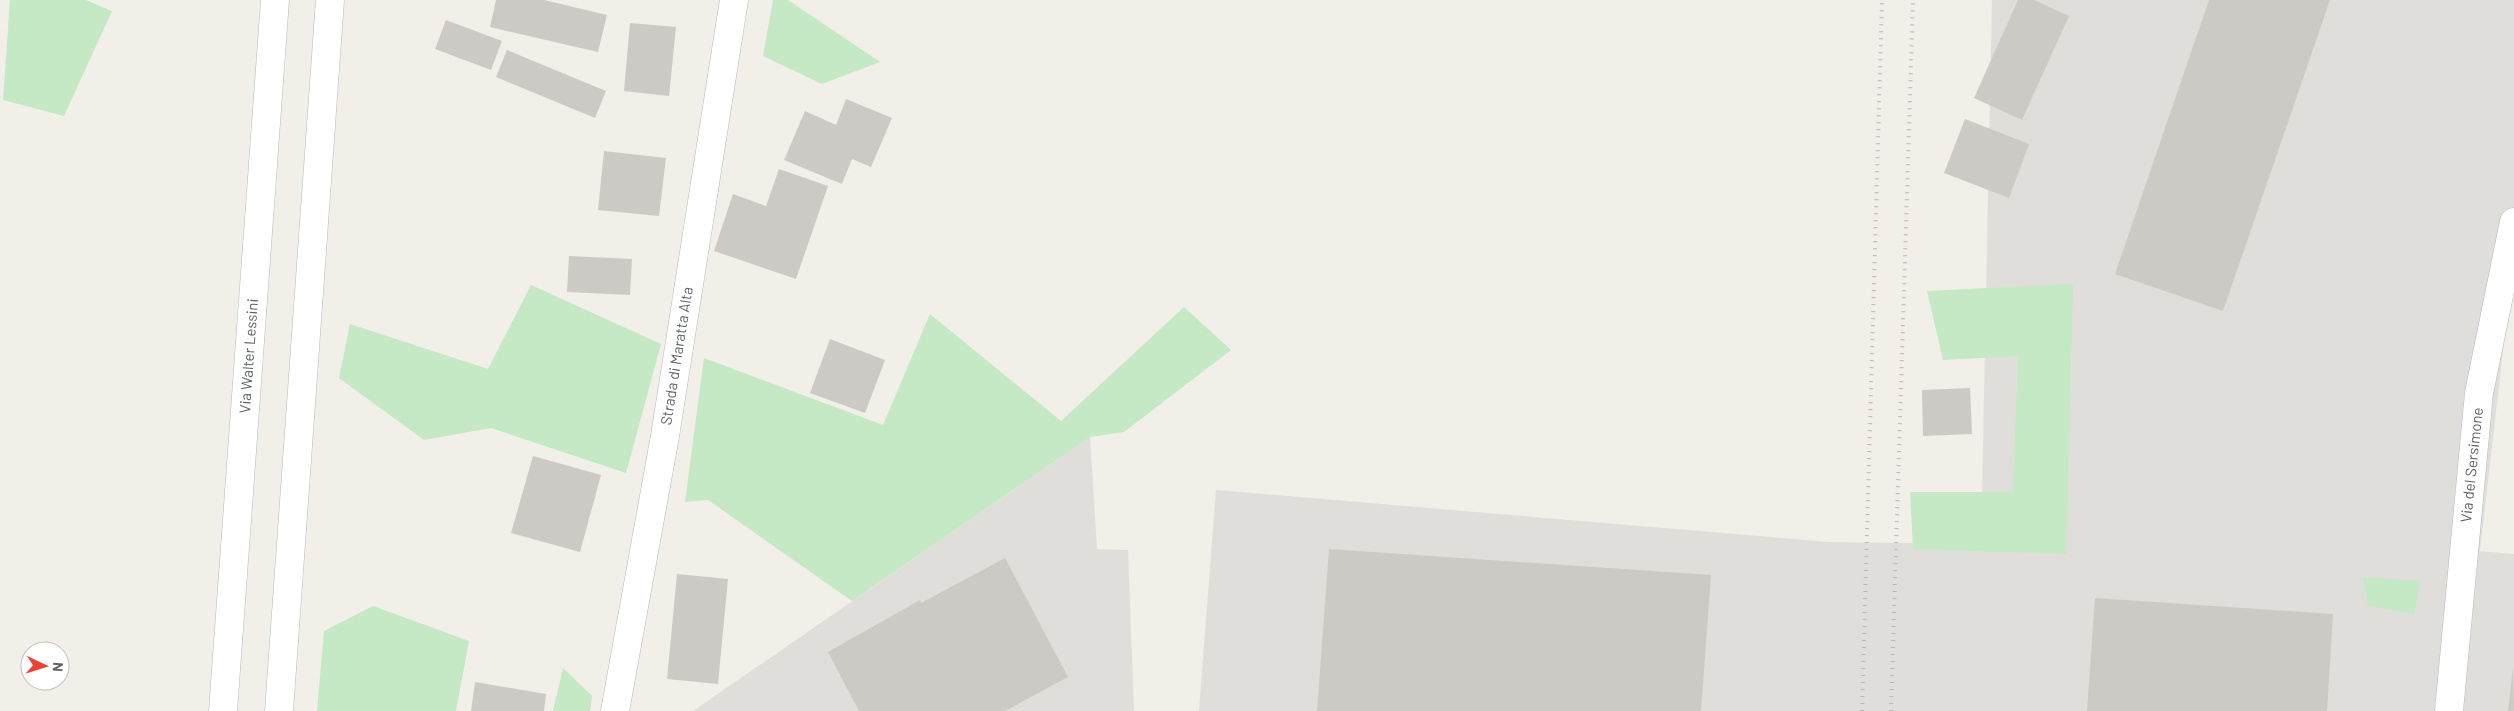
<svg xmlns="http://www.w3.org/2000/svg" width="2514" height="711" font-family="Barlow,sans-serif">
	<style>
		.industrial { fill: #e0deda }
		.green { fill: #c5e8c5 }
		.building { fill: #cccac5 }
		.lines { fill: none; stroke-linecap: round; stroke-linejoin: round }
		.minor-casing { stroke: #b5b8bc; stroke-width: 29 }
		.secondary-casing { stroke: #b6babf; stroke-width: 29 }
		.minor { stroke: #fff; stroke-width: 28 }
		.secondary { stroke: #fff; stroke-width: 28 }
		.rail { stroke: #b6b7b8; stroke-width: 4; stroke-dasharray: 1 6; stroke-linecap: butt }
		.labels { text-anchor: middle; stroke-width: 4.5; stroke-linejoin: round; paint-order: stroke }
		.street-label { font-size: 15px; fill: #5f6368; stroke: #fff }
	</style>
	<rect width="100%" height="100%" fill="#f1efe8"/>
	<g class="industrial">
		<polygon points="1992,0 2514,0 2514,255 2480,551 2514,554 2514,711 1199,711 1216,490 1829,542 1981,544"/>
		<polygon points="1090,437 1097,549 1128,550 1134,711 693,711"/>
	</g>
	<g class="green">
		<polygon points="10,0 86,0 112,11 64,116 3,100"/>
		<polygon points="773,0 788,0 880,62 822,84 763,56"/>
		<polygon points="2073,284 2066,554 1913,549 1910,492 2013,492 2018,356 1943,360 1927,291"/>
		<polygon points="531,285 661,344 626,473 491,428 424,440 339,378 350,324 488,369"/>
		<polygon points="1184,307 1231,350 1124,432 1090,437 852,601 708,500 685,502 704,358 883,425 930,314 1061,421"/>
		<polygon points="2363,577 2420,581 2414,614 2368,606"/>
		<polygon points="373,606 469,641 456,711 317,711 324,631"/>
		<polygon points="563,668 592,696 590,711 553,711"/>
	</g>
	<g class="building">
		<polygon points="496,0 544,0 607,15 598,52 490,27"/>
		<polygon points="2018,0 2034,0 2069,16 2022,120 1974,98"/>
		<polygon points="2209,0 2330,0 2223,311 2115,274"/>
		<polygon points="446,20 502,41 491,70 435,49"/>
		<polygon points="630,23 676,27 669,96 624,91"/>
		<polygon points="507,50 606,91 595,118 496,77"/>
		<polygon points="846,99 892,118 871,167 852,159 842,184 784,160 805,111 836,125"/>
		<polygon points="1965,119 2029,144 2009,198 1944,173"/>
		<polygon points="604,151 666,158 659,216 598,210"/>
		<polygon points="779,169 828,186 796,279 714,251 733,194 766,206"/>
		<polygon points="569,256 632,259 630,295 567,292"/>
		<polygon points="830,339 885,360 865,413 810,393"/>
		<polygon points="1970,388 1972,434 1923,436 1922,390"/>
		<polygon points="533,456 601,475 580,552 511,533"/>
		<polygon points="1329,549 1711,575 1701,711 1317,711"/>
		<polygon points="1005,558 1068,677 1005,711 859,711 828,652 920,600 921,603"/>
		<polygon points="677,574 728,579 718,684 667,679"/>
		<polygon points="2095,598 2333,614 2327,711 2087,711"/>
		<polygon points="2513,667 2514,711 2508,711"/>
		<polygon points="475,682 546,694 544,711 471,711"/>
	</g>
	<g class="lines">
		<g class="minor-casing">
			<g id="minor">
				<polyline points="615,711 665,436 734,0"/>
				<polyline points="2449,711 2479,393 2514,222"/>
			</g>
		</g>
		<g class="secondary-casing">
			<g id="secondary">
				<polyline points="223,711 275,0"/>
				<polyline points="279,711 330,0"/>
			</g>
		</g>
		<use href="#minor" class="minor"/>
		<use href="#secondary" class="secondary"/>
		<g class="rail">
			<polyline points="1862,711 1882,0"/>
			<polyline points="1891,711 1913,0"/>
		</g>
	</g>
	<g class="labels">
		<g class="street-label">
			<text transform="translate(249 356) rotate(-86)" y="5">Via Walter Lessini</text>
			<text transform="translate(677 356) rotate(-81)" y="5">Strada di Maratta Alta</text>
			<text transform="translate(2472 465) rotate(-84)" y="5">Via del Sersimone</text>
		</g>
	</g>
	<g transform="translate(45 666) rotate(94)"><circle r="24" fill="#ffffff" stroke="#bfc1c3"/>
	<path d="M0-4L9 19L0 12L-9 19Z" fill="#ea4335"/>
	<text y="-8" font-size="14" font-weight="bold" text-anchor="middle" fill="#5f6368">N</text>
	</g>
</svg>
